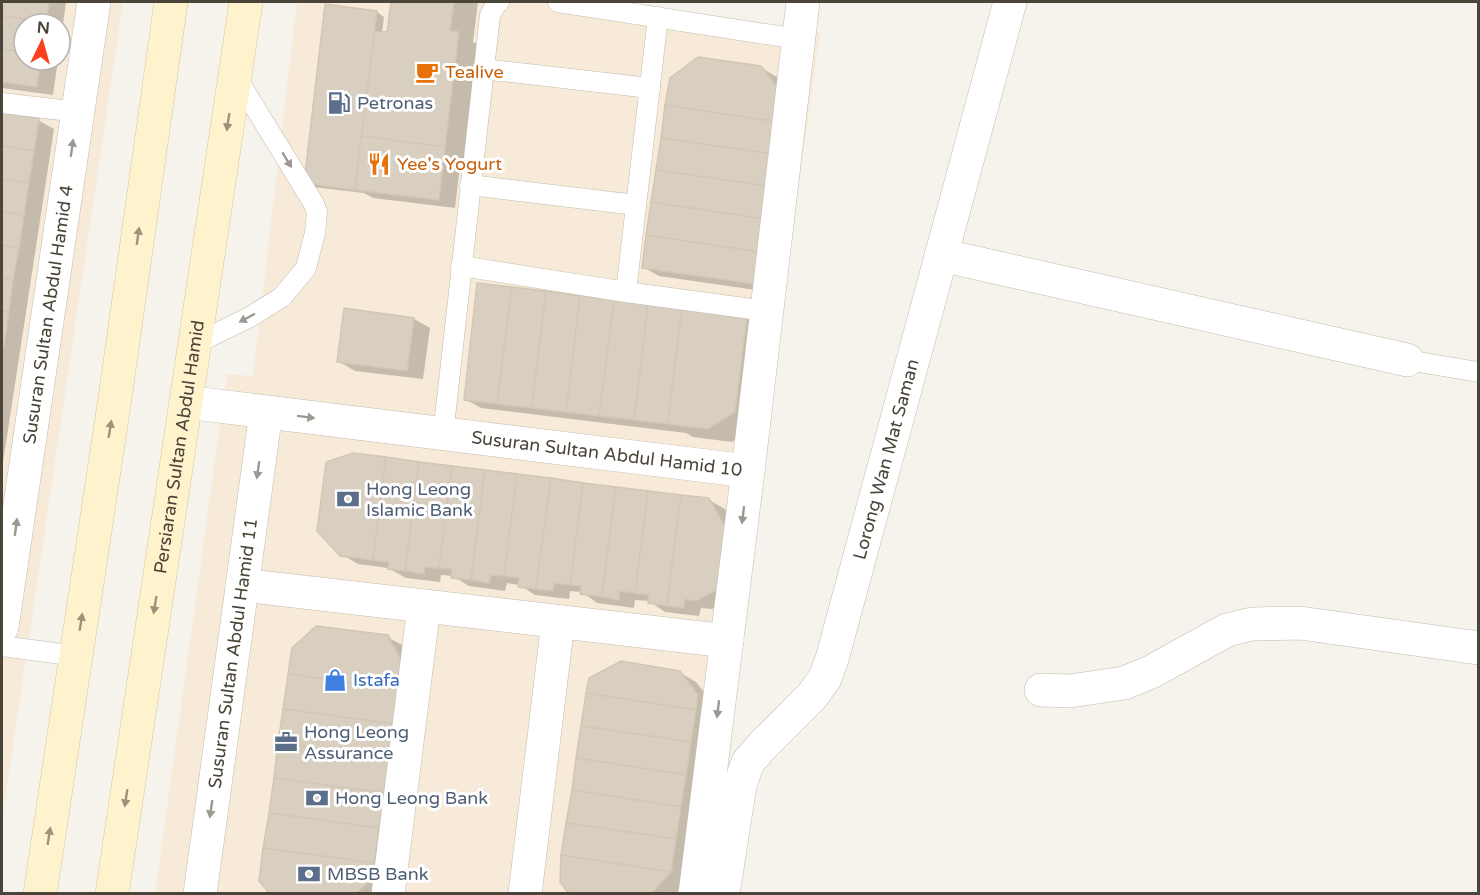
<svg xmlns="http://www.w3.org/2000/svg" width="1480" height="895" font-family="'Varela Round',sans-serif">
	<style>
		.commercial { fill: #f7ead8; fill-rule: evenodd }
		.shadow { fill: #0003 }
		.building { fill: #d8cfc1; stroke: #d3c7b4; stroke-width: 1.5 }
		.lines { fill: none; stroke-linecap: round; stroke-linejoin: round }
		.lane-casing { stroke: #c2bbae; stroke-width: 21 }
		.street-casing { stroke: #c2bbae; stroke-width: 34 }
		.secondary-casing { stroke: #d6c79b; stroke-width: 34 }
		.lane { stroke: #fff; stroke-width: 20 }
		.street { stroke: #fff; stroke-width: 33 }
		.secondary { stroke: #fff3cd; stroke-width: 33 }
		.oneway { fill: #9c937c }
		.oneway2 { fill: #9c9892 }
		.labels { text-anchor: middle; stroke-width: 6; stroke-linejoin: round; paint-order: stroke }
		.food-label { font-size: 18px; fill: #c56008; stroke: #fff; text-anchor: start }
		.service-label { font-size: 18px; fill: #4e5e75; stroke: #fff; text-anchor: start }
		.street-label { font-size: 18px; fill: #4b4439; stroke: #fff }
		.shop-label { font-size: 18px; fill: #366cbe; stroke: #fff; text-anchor: start }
	</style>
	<rect width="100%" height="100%" fill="#f6f3ec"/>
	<g class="commercial">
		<path d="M2,2h121l-121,818zM24,24h36v36h-36z"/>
		<polygon points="297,2 551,2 820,33 701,893 155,894 227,374 253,376"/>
	</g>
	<g class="shadow">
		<polygon points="2,2 66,2 60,47 60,24 24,24 24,60 58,60 53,95 2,88"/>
		<polygon points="392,2 478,2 473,42 482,47 468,159 461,158 455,208 373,198 364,193 313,187 305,182 377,12 384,17 382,33 388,34"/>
		<polygon points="760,67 777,77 797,104 770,292 659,276 643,267"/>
		<polygon points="2,114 38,120 54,129 2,469"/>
		<polygon points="746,317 770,331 758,425 732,442 693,437 686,433 481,408 465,399"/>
		<polygon points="414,319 430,328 423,379 355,371 338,361"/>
		<polygon points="709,500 725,509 741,539 734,598 712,609 701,608 699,616 665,612 649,601 635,600 634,608 597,603 582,592 570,591 569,599 535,595 520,585 507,583 505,591 469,586 453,576 441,575 440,582 406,578 388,568 358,564 341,554"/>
		<polygon points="387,637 404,646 382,894 272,894"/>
		<polygon points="679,672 696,682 714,705 687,881 675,894 570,894"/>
	</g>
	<g class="building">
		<polygon points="2,2 49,2 46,22 2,16"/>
		<polygon points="391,2 454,2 450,31 459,32 445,147 361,136 374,31 387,32"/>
		<polygon points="325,4 377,11 355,190 304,183"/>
		<polygon points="2,16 46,22 46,24 24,24 24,52 2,49"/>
		<polygon points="2,49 24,52 24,60 41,60 37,87 2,82"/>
		<polygon points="698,57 761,66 782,94 778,122 665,105 670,78"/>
		<polygon points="665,105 778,122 773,154 661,138"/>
		<polygon points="2,113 39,118 34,151 2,146"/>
		<polygon points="361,136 445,147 439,200 355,190"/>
		<polygon points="661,138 773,154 768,186 656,170"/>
		<polygon points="2,146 34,151 29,183 2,179"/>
		<polygon points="656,170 768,186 764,219 651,202"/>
		<polygon points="2,179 29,183 24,215 2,212"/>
		<polygon points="651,202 764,219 759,252 646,235"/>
		<polygon points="2,212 24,215 19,248 2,245"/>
		<polygon points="646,235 759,252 754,284 642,268"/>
		<polygon points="2,245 19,248 13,280 2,278"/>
		<polygon points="2,278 13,280 9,312 2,311"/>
		<polygon points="477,283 512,287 497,404 464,400"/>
		<polygon points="512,287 546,291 532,408 497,404"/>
		<polygon points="546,291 580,296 566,412 532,408"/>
		<polygon points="580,296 614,300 599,416 566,412"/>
		<polygon points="614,300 648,304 634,420 599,416"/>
		<polygon points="648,304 682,308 668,424 634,420"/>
		<polygon points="344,308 414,318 407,371 337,362"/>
		<polygon points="682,308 747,316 735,412 708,429 668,424"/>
		<polygon points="2,311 9,312 4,345 2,344"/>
		<polygon points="353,453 386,457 373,560 340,556 317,531 326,462"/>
		<polygon points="386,457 419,462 405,571 388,569 389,562 373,560"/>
		<polygon points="419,462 452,466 439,568 425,567 424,574 405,571"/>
		<polygon points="452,466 485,470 471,580 451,578 452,569 439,568"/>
		<polygon points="485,470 517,474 504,576 491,575 489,583 471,580"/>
		<polygon points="517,474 551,478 536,589 518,587 519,578 504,576"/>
		<polygon points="551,478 583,483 570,585 554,583 553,591 536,589"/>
		<polygon points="583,483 616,487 602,597 580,594 581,586 570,585"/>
		<polygon points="616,487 648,491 635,593 619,591 619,600 602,597"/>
		<polygon points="648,491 681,495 667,606 648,603 649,595 635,593"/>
		<polygon points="681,495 709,498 726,529 718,589 696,601 685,599 684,608 667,606"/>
		<polygon points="316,626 388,635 402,663 399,689 288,674 292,648"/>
		<polygon points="621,661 680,671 698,695 696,710 586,693 589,678"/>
		<polygon points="288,674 399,689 394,724 283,709"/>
		<polygon points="586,693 696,710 691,742 581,726"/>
		<polygon points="283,709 394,724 389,758 278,743"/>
		<polygon points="581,726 691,742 686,775 576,758"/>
		<polygon points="278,743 389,758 384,793 274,778"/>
		<polygon points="576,758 686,775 681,807 572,790"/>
		<polygon points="274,778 384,793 379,828 269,813"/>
		<polygon points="572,790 681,807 676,839 566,823"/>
		<polygon points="269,813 379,828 374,863 263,848"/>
		<polygon points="566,823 676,839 671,872 561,855"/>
		<polygon points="263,848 374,863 372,879 355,894 270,894 259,881"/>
		<polygon points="561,855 671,872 651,894 569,894 560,882"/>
	</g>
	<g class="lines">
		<g class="lane-casing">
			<g id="lane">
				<polyline points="558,2 798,39"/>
				<polyline points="484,69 650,88"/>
				<polyline points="2,103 78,112"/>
				<polyline points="470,185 636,205"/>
				<polyline points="461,266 626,292 767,311"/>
				<polyline points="626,292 658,17"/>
				<polyline points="195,344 250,317 282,297 306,268 315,233 317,212 314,204 235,75"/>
				<polyline points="1407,360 1478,372"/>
				<polyline points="443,435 490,15 497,3 499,2"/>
				<polyline points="2,646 76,656"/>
			</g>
		</g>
		<g class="street-casing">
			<g id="street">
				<polyline points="941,255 1407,360"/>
				<path id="s1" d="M186,402l562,69 -53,423"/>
				<polyline points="748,471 803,2"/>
				<polyline points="242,585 727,641"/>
				<path id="s2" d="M2,627l92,-625"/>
				<polyline points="1041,690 1070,691 1124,683 1151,672 1227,630 1252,624 1300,623 1478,648"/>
				<path id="s3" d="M200,894l66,-482"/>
				<polyline points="388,894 424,606"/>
				<polyline points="525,894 558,622"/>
				<path id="s4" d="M723,894l17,-109 8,-23 14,-16 50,-50 13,-18 7,-19 178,-657"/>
			</g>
		</g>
		<g class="secondary-casing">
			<g id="secondary">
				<polyline points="40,894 115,398 171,2"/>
				<path id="s5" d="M112,894l134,-892"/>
			</g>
		</g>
		<use href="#lane" class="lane"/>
		<use href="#street" class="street"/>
		<use href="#secondary" class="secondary"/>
	</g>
	<defs><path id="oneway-solid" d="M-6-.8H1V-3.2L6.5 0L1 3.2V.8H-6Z" transform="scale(1.5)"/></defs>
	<g class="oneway">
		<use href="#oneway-solid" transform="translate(228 122) rotate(99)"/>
		<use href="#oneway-solid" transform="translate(138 236) rotate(-82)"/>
		<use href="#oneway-solid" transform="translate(110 429) rotate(-81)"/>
		<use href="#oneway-solid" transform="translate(155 605) rotate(99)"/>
		<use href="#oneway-solid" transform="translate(81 622) rotate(-81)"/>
		<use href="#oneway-solid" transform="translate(126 798) rotate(99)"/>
		<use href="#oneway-solid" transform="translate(49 836) rotate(-81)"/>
	</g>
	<g class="oneway2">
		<use href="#oneway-solid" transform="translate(72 148) rotate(-82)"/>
		<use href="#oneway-solid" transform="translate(287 160) rotate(59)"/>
		<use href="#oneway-solid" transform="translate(247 318) rotate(152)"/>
		<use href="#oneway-solid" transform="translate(306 417) rotate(7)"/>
		<use href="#oneway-solid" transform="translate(258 470) rotate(98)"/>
		<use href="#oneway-solid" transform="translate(743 515) rotate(97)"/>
		<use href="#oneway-solid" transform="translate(16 527) rotate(-82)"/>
		<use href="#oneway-solid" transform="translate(718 709) rotate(97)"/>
		<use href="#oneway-solid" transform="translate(211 809) rotate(98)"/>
	</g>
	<defs>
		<g id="cafe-bare" transform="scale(1.8)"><path d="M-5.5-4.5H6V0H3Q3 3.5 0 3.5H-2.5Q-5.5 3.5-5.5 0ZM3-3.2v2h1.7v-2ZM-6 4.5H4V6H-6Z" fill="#e8710a" stroke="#fff" stroke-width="2.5" paint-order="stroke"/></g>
		<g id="fuel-bare" transform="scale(1.8)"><path d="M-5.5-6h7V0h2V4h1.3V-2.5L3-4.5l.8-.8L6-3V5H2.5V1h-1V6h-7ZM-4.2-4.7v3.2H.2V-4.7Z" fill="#5c6f8a" stroke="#fff" stroke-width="2.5" paint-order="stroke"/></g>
		<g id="restaurant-bare" transform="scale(1.8)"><path d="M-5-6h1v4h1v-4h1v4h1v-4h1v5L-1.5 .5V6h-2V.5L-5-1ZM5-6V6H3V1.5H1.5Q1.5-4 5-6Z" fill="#e8710a" stroke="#fff" stroke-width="2.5" paint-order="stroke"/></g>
		<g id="bank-bare" transform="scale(1.8)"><path d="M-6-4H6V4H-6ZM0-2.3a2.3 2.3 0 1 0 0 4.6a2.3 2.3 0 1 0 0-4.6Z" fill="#5c6f8a" stroke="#fff" stroke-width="2.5" paint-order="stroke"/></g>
		<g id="shop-bare" transform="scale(1.8)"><path d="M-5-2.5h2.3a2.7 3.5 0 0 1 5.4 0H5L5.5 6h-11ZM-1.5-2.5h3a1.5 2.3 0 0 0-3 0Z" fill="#3f7fe0" stroke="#fff" stroke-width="2.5" paint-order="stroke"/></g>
		<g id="office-bare" transform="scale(1.8)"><path d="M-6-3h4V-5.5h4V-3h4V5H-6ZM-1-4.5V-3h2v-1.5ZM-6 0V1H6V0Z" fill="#5c6f8a" stroke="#fff" stroke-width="2.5" paint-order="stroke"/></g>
	</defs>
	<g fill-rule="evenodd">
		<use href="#cafe-bare" x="427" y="72"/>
		<use href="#fuel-bare" x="339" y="103"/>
		<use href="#restaurant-bare" x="379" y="164"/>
		<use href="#bank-bare" x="348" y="499"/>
		<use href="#shop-bare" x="335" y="680"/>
		<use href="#office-bare" x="286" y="742"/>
		<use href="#bank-bare" x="317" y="798"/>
		<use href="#bank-bare" x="309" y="874"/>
	</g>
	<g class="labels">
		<g class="food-label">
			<text x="445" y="78">Tealive</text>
			<text x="397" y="170">Yee's Yogurt</text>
		</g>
		<g class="service-label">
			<text x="357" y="109">Petronas</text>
			<text x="366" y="495">Hong Leong<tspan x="366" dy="21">Islamic Bank</tspan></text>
			<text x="304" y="738">Hong Leong<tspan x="304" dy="21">Assurance</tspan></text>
			<text x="335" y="804">Hong Leong Bank</text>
			<text x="327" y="880">MBSB Bank</text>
		</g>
		<g class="street-label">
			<text dy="6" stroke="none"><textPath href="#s2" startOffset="316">Susuran Sultan Abdul Hamid 4</textPath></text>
			<text dy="6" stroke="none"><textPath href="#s5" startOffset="452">Persiaran Sultan Abdul Hamid</textPath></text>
			<text dy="6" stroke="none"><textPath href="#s1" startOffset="424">Susuran Sultan Abdul Hamid 10</textPath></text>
			<text dy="6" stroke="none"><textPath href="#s4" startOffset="476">Lorong Wan Mat Saman</textPath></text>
			<text dy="6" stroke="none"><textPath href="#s3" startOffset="243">Susuran Sultan Abdul Hamid 11</textPath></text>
		</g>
		<g class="shop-label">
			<text x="353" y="686">Istafa</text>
		</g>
	</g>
	<rect width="1480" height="895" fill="none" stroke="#4b4439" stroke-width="6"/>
	<g transform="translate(42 42) rotate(5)"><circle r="28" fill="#ffffff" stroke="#b7b4b0" stroke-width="1.5"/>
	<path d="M0-4.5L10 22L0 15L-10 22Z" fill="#fc3f1d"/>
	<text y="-9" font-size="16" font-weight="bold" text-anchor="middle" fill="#4b4439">N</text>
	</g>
</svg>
